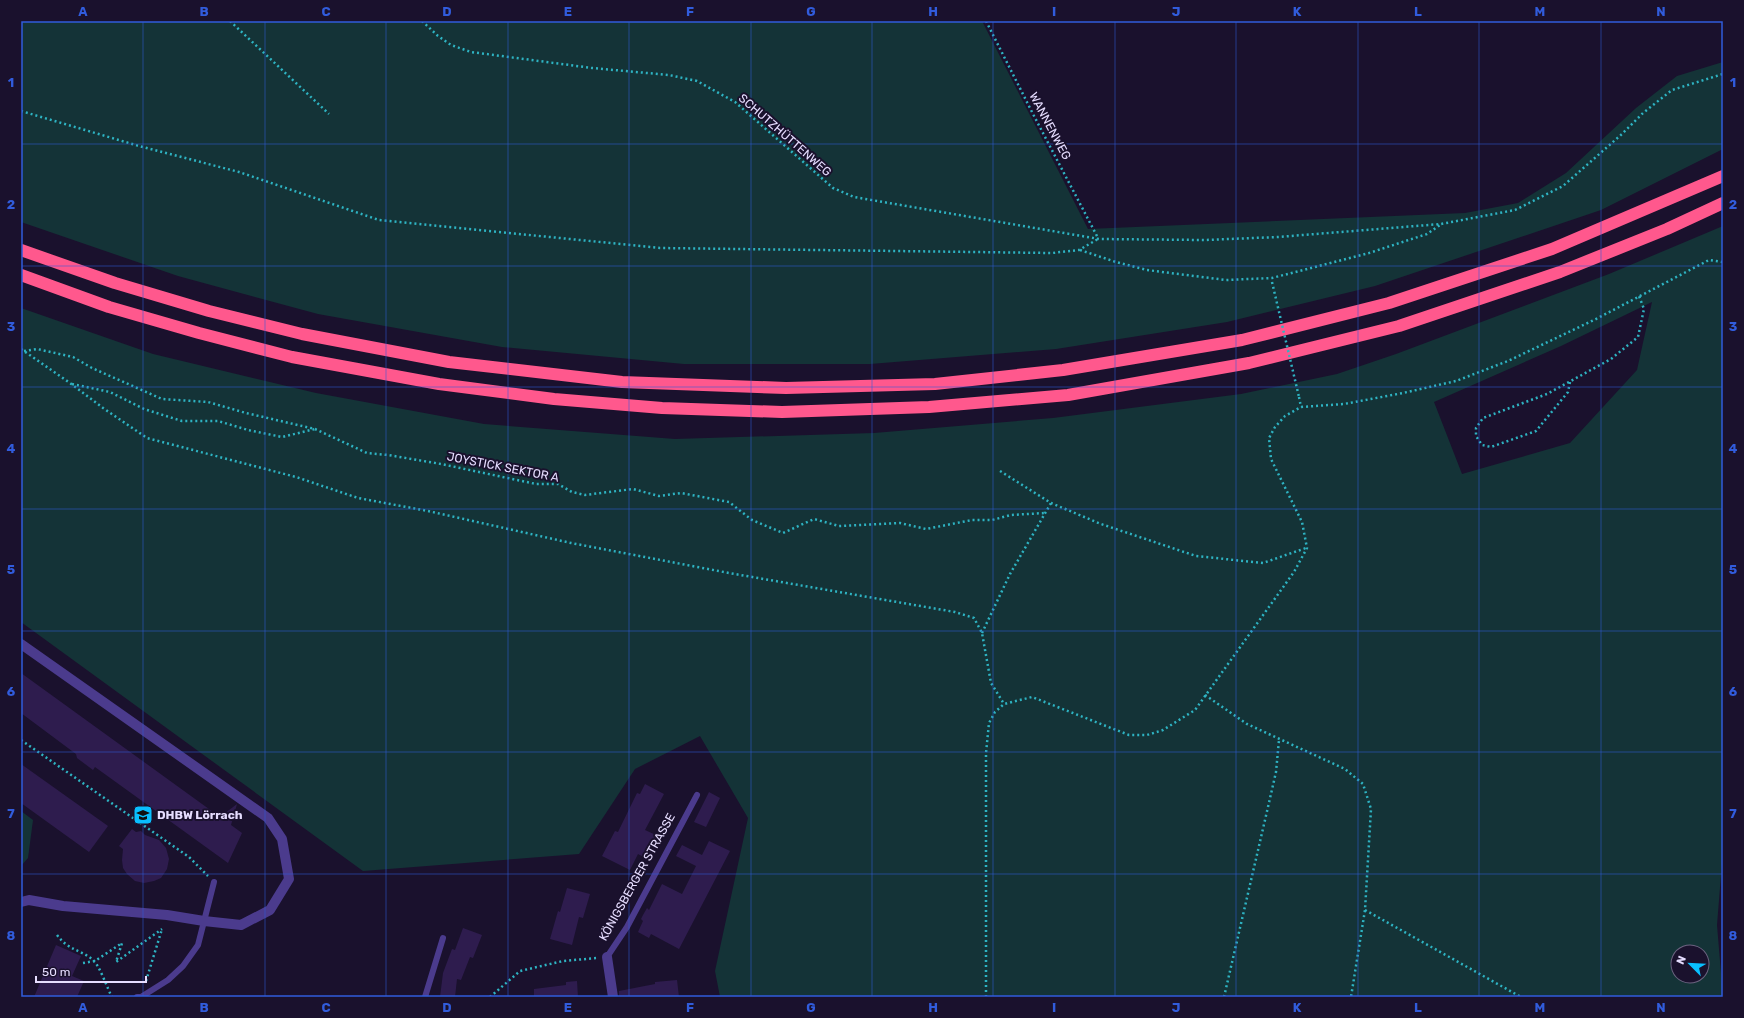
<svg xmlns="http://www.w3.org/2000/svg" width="1744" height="1018" font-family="Rubik,sans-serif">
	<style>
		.green { fill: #143337; fill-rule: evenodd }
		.building { fill: #2e1c4e }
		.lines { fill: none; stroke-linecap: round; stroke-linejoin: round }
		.path { stroke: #2eb3c2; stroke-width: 2.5; stroke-dasharray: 2 3; stroke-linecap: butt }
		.service { stroke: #4b3b8d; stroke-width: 6 }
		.minor { stroke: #4b3b8d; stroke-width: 10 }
		.motorway { stroke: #ff588d; stroke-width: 12 }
		.path-bridge { stroke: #2eb3c2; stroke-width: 2.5; stroke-dasharray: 2 3; stroke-linecap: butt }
		.grid { fill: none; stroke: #315cdc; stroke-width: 1; stroke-opacity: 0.55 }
		.labels { text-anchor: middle; stroke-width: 4; stroke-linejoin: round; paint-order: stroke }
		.street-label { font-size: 12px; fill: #e6ddff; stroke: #1a112d }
		.poi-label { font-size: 12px; font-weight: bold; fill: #e6ddff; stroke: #1a112d; text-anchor: start }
		.neatline { fill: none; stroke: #315cdc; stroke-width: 1.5 }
		.grid-label { font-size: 13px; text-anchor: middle; font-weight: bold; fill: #315cdc }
	</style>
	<rect width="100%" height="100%" fill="#1a112d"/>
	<g class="green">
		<polygon points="21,21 982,21 1088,229 1465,213 1518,203 1566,173 1636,108 1677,76 1723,62 1723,149 1601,210 1375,286 1227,322 1056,349 870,364 684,364 502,347 318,314 178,276 21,222"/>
		<path d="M1723,226v624l-6,75 6,72 -224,-1 -2,1h-777l-5,-26 33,-153 -48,-82 -65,33 -56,85 -216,17 -342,-249v-314l132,46 163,39 168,31 191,15 199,-6 179,-15 188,-24 96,-20 59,-20 213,-80zM1652,302l-15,68 -67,73 -108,31 -28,-72 127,-56zM1678,952h24v24h-24z"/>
		<polygon points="21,811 33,820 28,858 21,866"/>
	</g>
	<g class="building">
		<polygon points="21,673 220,817 237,804 231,825 242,833 228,863 95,767 93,770 77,758 76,754 21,713"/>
		<polygon points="21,764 108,826 89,852 21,803"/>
		<polygon points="645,784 664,794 645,830 658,836 654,846 656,847 649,860 638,854 630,870 602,856 615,831 618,832 637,793 640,794"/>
		<polygon points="709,792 720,798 706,827 694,822"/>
		<polygon points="132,829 136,832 141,831 145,835 159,840 166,848 169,859 167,869 161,878 154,881 144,883 135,881 127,874 123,868 122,860 123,849 119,846"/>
		<polygon points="709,841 730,851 679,949 651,934 649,938 638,932 643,921 641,919 643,915 647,908 649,910 662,884 682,894 696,866 676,856 682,845 702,855"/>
		<polygon points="567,888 590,894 583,918 579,917 572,945 550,939 558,911 560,912"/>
		<polygon points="463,928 482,935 473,958 470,957 461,980 457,979 455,997 440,997 443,973 452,949 455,950"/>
		<polygon points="56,945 81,956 72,976 84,981 77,997 34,997"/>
		<polygon points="677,980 679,997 619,997 619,991 655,984 655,982"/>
		<polygon points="577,981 578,997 534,997 534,989 566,985 566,982"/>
	</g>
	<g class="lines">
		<g class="path">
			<polyline points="230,21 329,114"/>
			<polyline points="422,21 438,36 451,45 471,52 592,68 669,75 697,81 735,102 833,188 854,197 1099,239 1205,240 1278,237 1441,224 1515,210 1563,186 1622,134 1643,113 1672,90 1723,74"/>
			<polyline points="986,21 1033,114 1098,238"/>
			<polyline points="21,111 139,146 239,172 379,220 660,248 1052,253 1079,250 1098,239"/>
			<polyline points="1080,250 1116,262 1147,270 1226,280 1272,278 1369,253 1427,234 1440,225"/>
			<polyline points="21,349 70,383 103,408 147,438 296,477 358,498 428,511 571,543 729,573 955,612 974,618 982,633 991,683 1004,704"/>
			<polyline points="24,351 37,349 73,357 92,368 162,399 208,402 246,413 315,429 367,453 388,455 441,464 536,484 558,484 572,492 585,495 633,489 659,496 681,493 729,502 752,520 783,533 814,519 839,526 900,523 926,529 972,520 992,520 1011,515 1045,513"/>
			<polyline points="1570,382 1568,392 1536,431 1491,447 1482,445 1476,436 1476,428 1483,418 1547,394 1611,359 1638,337 1644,309 1639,296"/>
			<polyline points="72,384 110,392 144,409 182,421 218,421 248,430 282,437 315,429"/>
			<polyline points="1299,397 1301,407"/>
			<polyline points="1000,471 1051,503 1101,524 1196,556 1263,563 1306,548"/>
			<polyline points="982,633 1010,574 1051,503"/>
			<polyline points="1205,695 1247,724 1345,769 1363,784 1371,809 1365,910 1351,997"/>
			<polyline points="21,740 189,857 208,876"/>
			<polyline points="1365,910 1521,997"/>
			<path d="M57,935c12,16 23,14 36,25 7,6 14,28 19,37"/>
			<polyline points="83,963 95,961 122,943 116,962 162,929"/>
			<polyline points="146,981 162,929"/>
			<polyline points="490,997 520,971 563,961 597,958"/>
			<polyline points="986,997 986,753 989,723 995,712 1004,704 1032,697 1129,735 1147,735 1163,730 1195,710 1294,572 1307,548 1302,522 1271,459 1269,438 1275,427 1285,416 1301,407 1344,404 1403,393 1456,381 1508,361 1596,319 1709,260 1723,262"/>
			<polyline points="1224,997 1268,807 1276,772 1279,740"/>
		</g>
		<g class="service">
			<polyline points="607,957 627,927 697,795"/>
			<polyline points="137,997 141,997 168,980 183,966 198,945 214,882"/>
			<polyline points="425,997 443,938"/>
		</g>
		<g class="minor">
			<polyline points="21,644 268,818 282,839 289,879 270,910 241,925 204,921 167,915 63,906 29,900 21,902"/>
			<polyline points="607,957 613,997"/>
		</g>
		<g class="motorway">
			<polyline points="21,250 115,283 209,311 302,334 449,362 622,382 786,388 935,384 1063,370 1242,340 1389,303 1552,249 1723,176"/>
			<polyline points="21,275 109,307 199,333 292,357 439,384 554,399 662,408 782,412 929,407 1068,395 1249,363 1399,326 1560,272 1667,229 1723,203"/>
		</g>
		<polyline class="path-bridge" points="1272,282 1299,397"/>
	</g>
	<path class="grid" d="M143,21v976M265,21v976M386,21v976M508,21v976M629,21v976M751,21v976M872,21v976M993,21v976M1115,21v976M1236,21v976M1358,21v976M1479,21v976M1601,21v976M21,144h1702M21,266h1702M21,387h1702M21,509h1702M21,631h1702M21,752h1702M21,874h1702"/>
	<defs>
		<g id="university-square" transform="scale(1)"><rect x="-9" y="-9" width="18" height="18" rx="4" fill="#09bfff" stroke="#1a112d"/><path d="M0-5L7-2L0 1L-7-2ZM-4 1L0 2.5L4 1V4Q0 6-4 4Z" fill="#111"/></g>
	</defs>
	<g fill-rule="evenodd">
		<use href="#university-square" x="143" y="815"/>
	</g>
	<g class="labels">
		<g class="street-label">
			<text transform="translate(1050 126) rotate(62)" y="4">WANNENWEG</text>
			<text transform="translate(785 135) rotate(41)" y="4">SCHUTZHÜTTENWEG</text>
			<text transform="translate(503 467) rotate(11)" y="4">JOYSTICK SEKTOR A</text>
			<text transform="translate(637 877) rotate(-61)" y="4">KÖNIGSBERGER STRASSE</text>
		</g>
		<g class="poi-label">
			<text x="157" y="819">DHBW Lörrach</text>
		</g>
	</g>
	<rect width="1744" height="1018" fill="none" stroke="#1a112d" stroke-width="44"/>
	<g transform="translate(1690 964) rotate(294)"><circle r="19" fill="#1a112d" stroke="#6c6381"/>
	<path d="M0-3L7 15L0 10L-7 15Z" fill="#09bfff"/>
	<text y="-6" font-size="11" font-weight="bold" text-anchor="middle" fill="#e6ddff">N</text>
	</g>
	<path d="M36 976v6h110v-6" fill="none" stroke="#e6ddff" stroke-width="2"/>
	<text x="42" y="976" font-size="12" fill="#e6ddff" stroke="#1a112d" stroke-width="3" paint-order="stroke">50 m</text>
	<rect x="22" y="22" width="1700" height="974" class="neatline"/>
	<g class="grid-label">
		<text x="83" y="16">A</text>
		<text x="204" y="16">B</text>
		<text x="326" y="16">C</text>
		<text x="447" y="16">D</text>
		<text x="568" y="16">E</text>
		<text x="690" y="16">F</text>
		<text x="811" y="16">G</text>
		<text x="933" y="16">H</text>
		<text x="1054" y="16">I</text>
		<text x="1176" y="16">J</text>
		<text x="1297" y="16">K</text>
		<text x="1418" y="16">L</text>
		<text x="1540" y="16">M</text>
		<text x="1661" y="16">N</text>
		<text x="11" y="87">1</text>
		<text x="1733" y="87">1</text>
		<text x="11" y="209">2</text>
		<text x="1733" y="209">2</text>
		<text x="11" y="331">3</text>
		<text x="1733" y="331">3</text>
		<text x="11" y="453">4</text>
		<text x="1733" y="453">4</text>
		<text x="11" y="574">5</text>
		<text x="1733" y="574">5</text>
		<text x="11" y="696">6</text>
		<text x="1733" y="696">6</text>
		<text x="11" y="818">7</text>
		<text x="1733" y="818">7</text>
		<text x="11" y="940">8</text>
		<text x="1733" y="940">8</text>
		<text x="83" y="1012">A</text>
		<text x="204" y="1012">B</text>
		<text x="326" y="1012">C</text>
		<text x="447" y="1012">D</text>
		<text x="568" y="1012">E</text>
		<text x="690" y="1012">F</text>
		<text x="811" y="1012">G</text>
		<text x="933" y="1012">H</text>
		<text x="1054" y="1012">I</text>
		<text x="1176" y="1012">J</text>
		<text x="1297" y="1012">K</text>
		<text x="1418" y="1012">L</text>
		<text x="1540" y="1012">M</text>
		<text x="1661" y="1012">N</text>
	</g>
</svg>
